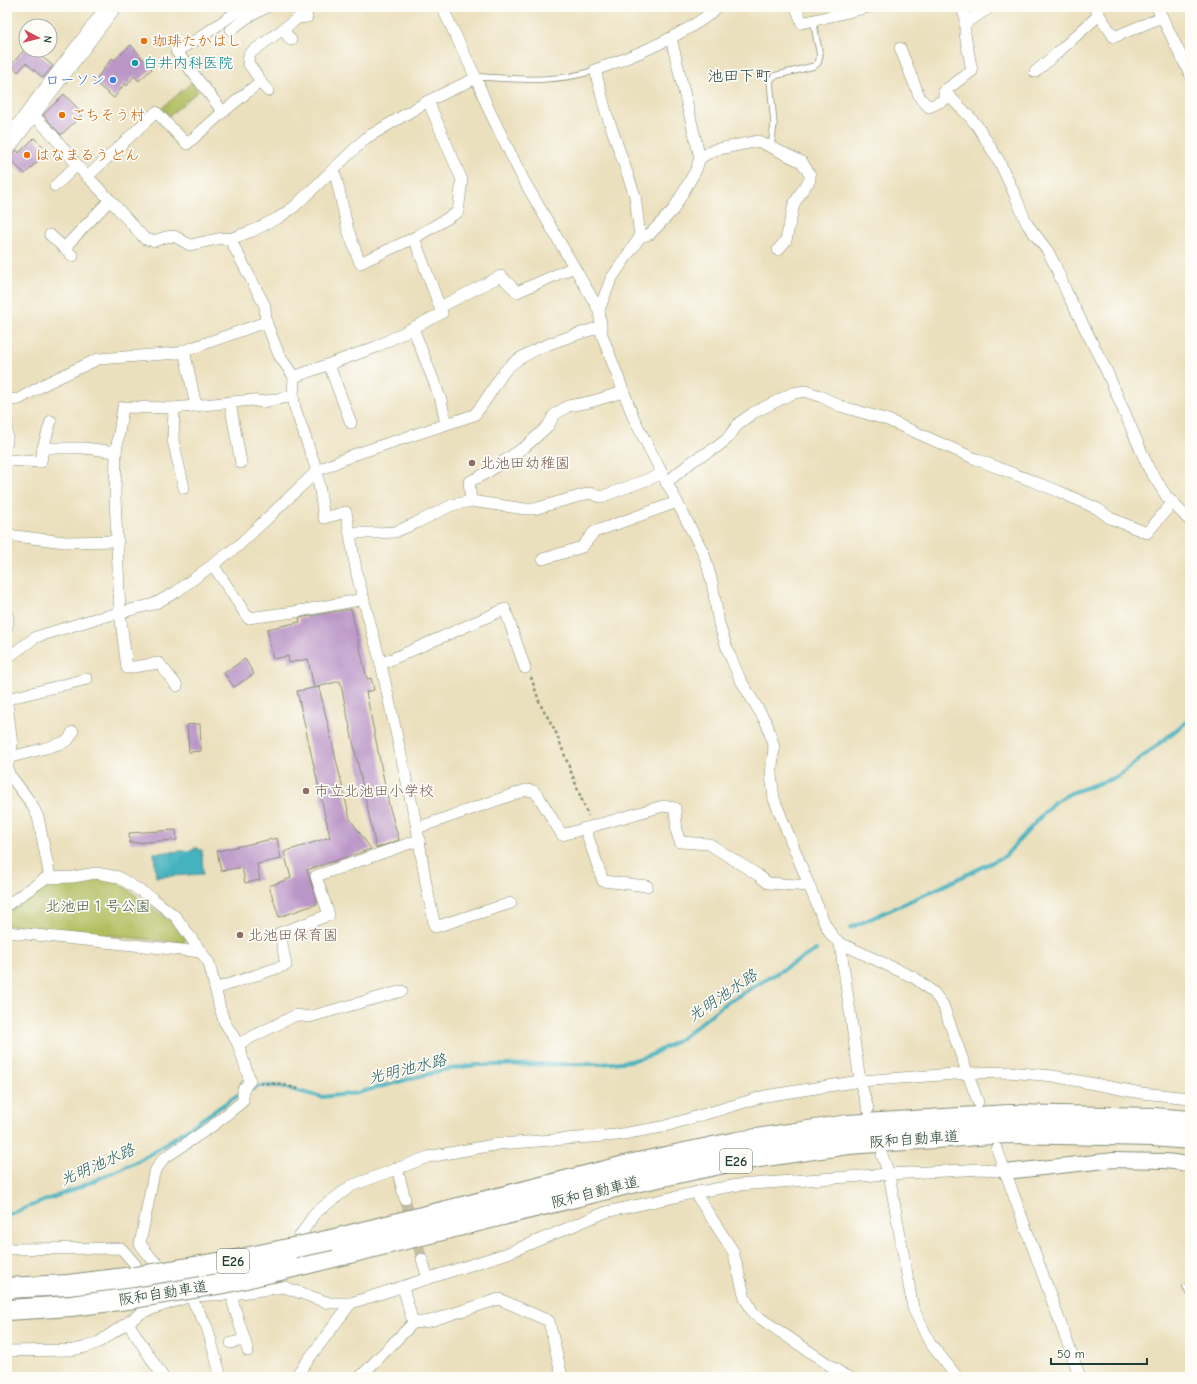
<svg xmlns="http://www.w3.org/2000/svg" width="1197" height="1384" font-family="'Comic Neue','Klee One',sans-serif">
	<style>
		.green { fill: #b1bd5f; stroke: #687d4a }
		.water { fill: #44b2c0; stroke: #32787a }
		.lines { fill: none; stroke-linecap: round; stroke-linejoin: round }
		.stream { stroke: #44b2c0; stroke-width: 4 }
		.building { fill: #bb97c8 }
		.minor-tunnel { stroke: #c2bfa2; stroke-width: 11; stroke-dasharray: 11 5.5; stroke-linecap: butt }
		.service-casing { stroke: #858e78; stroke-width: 7 }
		.minor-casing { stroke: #858e78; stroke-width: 12 }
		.tertiary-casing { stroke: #858e78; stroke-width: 16 }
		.trunk-casing { stroke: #858e78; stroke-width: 20 }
		.motorway-casing { stroke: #858e78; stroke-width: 22 }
		.path { stroke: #858e78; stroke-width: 2.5; stroke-dasharray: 3 3; stroke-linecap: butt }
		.service { stroke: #fff; stroke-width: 5.5 }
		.minor { stroke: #fff; stroke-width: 11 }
		.tertiary { stroke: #fff; stroke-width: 14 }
		.trunk { stroke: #fff; stroke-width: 19 }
		.motorway { stroke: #fff; stroke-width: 20 }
		.motorway-bridge-casing { stroke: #858e78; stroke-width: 22; stroke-linecap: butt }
		.motorway-bridge { stroke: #fff; stroke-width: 20 }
		.food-dot { fill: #e8710a; stroke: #fdfcf7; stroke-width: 1.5 }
		.culture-dot { fill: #0f9aa8; stroke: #fdfcf7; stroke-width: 1.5 }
		.shop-dot { fill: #3f7fe0; stroke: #fdfcf7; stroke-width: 1.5 }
		.education-dot { fill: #8d6e63; stroke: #fdfcf7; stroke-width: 1.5 }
		.labels { text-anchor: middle; stroke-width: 3.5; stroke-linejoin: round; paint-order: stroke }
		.shield { fill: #fdfcf7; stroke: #62766e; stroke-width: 1 }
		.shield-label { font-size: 14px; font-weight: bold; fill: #1f3d34 }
		.food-label { font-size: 15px; fill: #c56008; stroke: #fdfcf7; text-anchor: start }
		.culture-label { font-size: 15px; fill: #0d838f; stroke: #fdfcf7; text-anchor: start }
		.shop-label { font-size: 15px; fill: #366cbe; stroke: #fdfcf7; text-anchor: end }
		.education-label { font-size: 15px; fill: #785e54; stroke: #fdfcf7; text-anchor: start }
		.park-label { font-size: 15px; fill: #445d3f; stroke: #fdfcf7 }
		.street-label { font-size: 15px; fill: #1f3d34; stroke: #fdfcf7 }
		.neighbourhood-label { font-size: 16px; fill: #1f3d34; stroke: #fdfcf7 }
		.water-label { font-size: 16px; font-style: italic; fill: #2a605e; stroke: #fdfcf7 }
	</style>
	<rect width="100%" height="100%" fill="#fdfcf7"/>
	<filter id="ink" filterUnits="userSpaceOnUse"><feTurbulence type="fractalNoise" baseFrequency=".025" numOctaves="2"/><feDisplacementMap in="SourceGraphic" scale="8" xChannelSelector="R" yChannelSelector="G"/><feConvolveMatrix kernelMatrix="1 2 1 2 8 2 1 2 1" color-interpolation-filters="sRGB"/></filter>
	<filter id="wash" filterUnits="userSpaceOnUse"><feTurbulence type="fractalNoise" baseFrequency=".012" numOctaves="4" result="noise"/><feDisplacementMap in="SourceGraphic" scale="16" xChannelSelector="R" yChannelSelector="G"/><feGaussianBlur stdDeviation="0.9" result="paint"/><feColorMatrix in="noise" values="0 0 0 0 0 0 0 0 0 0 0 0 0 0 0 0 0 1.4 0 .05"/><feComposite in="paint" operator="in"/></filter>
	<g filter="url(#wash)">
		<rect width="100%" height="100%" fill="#ebe0bd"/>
		<g class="green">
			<polygon points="192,82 198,91 169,116 162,108"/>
			<polygon points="101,878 118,882 170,921 186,939 183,943 7,925 7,913 48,884"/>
		</g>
		<polygon class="water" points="194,848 198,848 199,850 202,850 203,874 156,877 154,853 194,850"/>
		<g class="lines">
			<g class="stream">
				<polyline points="850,928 939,888 1005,856 1054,802 1071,793 1117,777 1190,719"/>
				<polyline points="7,1215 75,1189 134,1163 155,1151 238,1095 259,1086 277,1086 322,1097 357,1093 443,1070 475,1065 602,1064 631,1061 651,1055 682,1038 723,1005 816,950"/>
			</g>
		</g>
		<g id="blocks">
			<g class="building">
				<polygon points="131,45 152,69 139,81 134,76 127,86 125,83 114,98 94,82 112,58 114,60"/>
				<polygon points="24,50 34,50 53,66 43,78 26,63 18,72 11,65"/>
				<polygon points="64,94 83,114 61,135 43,115"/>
				<polygon points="34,138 48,151 25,174 8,158 17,150 19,153"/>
				<polygon points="351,609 367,679 371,678 374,690 366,692 389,805 399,840 376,848 340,681 314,688 308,659 289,663 288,656 273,659 267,629 300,622 299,618"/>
				<polygon points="245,659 254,674 234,687 224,673"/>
				<polygon points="319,687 350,819 371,849 307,870 317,904 279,917 269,886 291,878 284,852 330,837 297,691"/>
				<polygon points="195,724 200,724 201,751 189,752 187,725"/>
				<polygon points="176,830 177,840 130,843 129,833"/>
				<polygon points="277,838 281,859 257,864 260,880 245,883 242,867 221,871 217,851"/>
			</g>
		</g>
	</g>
	<g filter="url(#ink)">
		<use href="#blocks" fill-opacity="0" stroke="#858e78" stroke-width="1"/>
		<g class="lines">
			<polyline class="minor-tunnel" points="405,1199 422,1259"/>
			<g class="service-casing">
				<g id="service">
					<path d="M476,78l6,-1c37,2 76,6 113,-7"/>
					<polyline points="771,147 774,124 770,81 774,76 814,66 818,63 820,56 813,20"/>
					<polyline points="1186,1287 1190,1294"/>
				</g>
			</g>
			<g class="minor-casing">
				<g id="minor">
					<polyline points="245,7 245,19 267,7"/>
					<polyline points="442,7 476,78 489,110 523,179 599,310 602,335 634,419 704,554 712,582 719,624 728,651 740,679 767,724 774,747 771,775 774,799 824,922 832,936 840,943 915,978 934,993 943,1005 978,1102"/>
					<polyline points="796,7 802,23 869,7"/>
					<polyline points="1094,7 1114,37 1162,17"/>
					<polyline points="1157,7 1190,74"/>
					<polyline points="965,23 991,7"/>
					<polyline points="231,30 245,19"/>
					<polyline points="283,30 291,40"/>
					<polyline points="900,48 920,98 929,107 944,100 944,91 972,71 965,34 965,16 961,7"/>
					<polyline points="1035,72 1056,54 1099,15"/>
					<polyline points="260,82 268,91"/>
					<polyline points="944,91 969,116 978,127 999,161 1014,193 1027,224 1047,250 1055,265 1066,291 1107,372 1149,469 1167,497 1190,521"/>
					<polyline points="223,112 176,51 198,39 235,13 245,10"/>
					<polyline points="31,113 50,132 83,172 110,200 145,239 154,241 166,237 174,236 190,245 222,238 230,239 252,231 278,218 294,207 366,138 428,101 476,78"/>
					<polyline points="700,158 714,150 758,141 802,162 810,175 810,180 803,189 794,204 786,240 778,250"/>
					<polyline points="333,171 336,177 348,230 360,263 414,238"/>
					<polyline points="87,177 156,112 187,144 223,112 261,81 248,63 249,54 298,18 307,17"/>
					<polyline points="55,186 77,165"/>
					<polyline points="50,235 73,256"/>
					<polyline points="640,237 650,234 673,210 696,170 700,158 671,38"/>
					<polyline points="230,239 265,306 266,322 279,355 294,377 293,396 295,408 317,471 324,518 346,512 357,575 381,664 417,828 426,884 435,927 511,903"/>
					<polyline points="64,248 110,200"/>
					<polyline points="440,307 501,276 517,292 574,267"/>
					<path d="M599,310l12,-31 29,-42 -5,-41 -29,-84 -11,-42c31,-11 61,-23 90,-40 12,-7 23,-13 32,-23"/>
					<polyline points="413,328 441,400 446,424"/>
					<polyline points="184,350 196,406"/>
					<polyline points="329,365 351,423"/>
					<polyline points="294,377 376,347 442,313 414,238 458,212 462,180 428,101"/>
					<polyline points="7,400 19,399 47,383 98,359 178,353 266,322"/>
					<polyline points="230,403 241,463"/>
					<polyline points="174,408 173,440 184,488"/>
					<polyline points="7,421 7,442"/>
					<polyline points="43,448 84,448 116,452"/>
					<polyline points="7,460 41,462 43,448 51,421"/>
					<polyline points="666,483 694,460 717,447 727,439 739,423 753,413 793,393 805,391 820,396 840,406 888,420 978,460 1058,491 1098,509 1110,518 1147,533 1173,502"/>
					<polyline points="471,501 469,482 488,472 526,446 548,426 554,415 568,406 590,402 623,392"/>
					<polyline points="350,533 377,533 395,532 416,523 452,505 471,501 525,509 534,509 590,493 601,497 662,474"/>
					<polyline points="7,535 65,542 118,541"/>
					<polyline points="543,559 582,547 594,532 677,502"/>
					<polyline points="213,565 248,618 294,612 364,599"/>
					<polyline points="7,614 8,620 7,627"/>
					<path d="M7,658l29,-21 55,-17 63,-16 22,-12 62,-46 79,-75 36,-16 121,-40c13,-14 19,-28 30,-43 18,-23 69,-36 96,-45"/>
					<polyline points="381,664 505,609 525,668"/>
					<polyline points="177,686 159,663 127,668 120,613 115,496 116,452 123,407 174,408 252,400 262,402 293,396"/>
					<polyline points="7,699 87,679"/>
					<polyline points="7,704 12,745 10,757 7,767 9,774 31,803 38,817 50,877"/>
					<path d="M10,757c9,-2 54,-13 58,-17 2,-2 3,-6 5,-8"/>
					<polyline points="417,828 526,790 534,791 539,797 562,835 663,806 675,808 677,833 680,842 709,844 758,875 768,883 809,886"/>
					<polyline points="585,828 603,881 647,886"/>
					<polyline points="7,905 46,878 73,877 96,873 118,877 152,898 176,917 209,963 220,1008 224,1021 238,1044 250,1081 243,1089 243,1101 215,1124 163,1159 154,1173 140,1244 152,1259 175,1277 190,1296 207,1327 221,1377"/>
					<polyline points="7,932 201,952"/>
					<polyline points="840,943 860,1081 868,1109"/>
					<polyline points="215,989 286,965 280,933 329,915 316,876 419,840"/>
					<polyline points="238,1044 296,1015 309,1017 402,991"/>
					<polyline points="997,1149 1080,1377"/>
					<polyline points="882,1155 889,1174 913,1308 930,1343 957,1377"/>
					<polyline points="397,1168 405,1199"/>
					<polyline points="698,1192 699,1199 733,1251 745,1298 754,1314 844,1375 849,1377"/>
					<polyline points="292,1248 315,1213 351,1186 428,1157 499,1144 617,1135 662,1127 765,1096 860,1081 968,1073 1008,1072 1053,1076 1141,1093 1190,1098"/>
					<polyline points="7,1249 121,1248 135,1264 142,1288 143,1301"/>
					<polyline points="422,1259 428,1279"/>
					<polyline points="403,1287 413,1323 430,1321 499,1299 549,1321 562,1377"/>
					<polyline points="233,1294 233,1303 248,1351"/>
					<polyline points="128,1323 163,1377"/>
					<polyline points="231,1343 244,1340"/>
					<polyline points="7,1351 73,1350 86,1347 99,1342 143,1312 190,1296 233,1294 284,1287 329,1303 351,1303 508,1253 606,1212 698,1192 738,1185 889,1174 983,1169 1005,1172"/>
					<polyline points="295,1377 351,1303"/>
					<polyline points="360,1377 413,1323"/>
				</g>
			</g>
			<g class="tertiary-casing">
				<polyline id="tertiary" points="1005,1172 1114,1160 1165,1161 1190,1164"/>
			</g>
			<g class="trunk-casing">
				<polyline id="trunk" points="7,145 111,7"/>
			</g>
			<g class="motorway-casing">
				<g id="motorway">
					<polyline points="331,1240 633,1164 737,1142 848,1125 1009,1115 1154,1118 1190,1121"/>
					<polyline points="293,1267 635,1182 739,1160 848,1144 1007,1133 1153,1136 1190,1139"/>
					<polyline points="7,1288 68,1285 134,1277"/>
					<polyline points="7,1310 71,1306 135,1298"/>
				</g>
			</g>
			<g class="path">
				<polyline points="531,677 540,704 555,730 588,816"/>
				<polyline points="260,1083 281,1084 301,1090"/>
			</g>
			<use href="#service" class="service"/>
			<use href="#minor" class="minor"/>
			<use href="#tertiary" class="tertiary"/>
			<use href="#trunk" class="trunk"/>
			<use href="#motorway" class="motorway"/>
			<g class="motorway-bridge-casing">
				<g id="motorway-bridge">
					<polyline points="134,1277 236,1260 331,1240"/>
					<polyline points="135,1298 224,1283 293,1267"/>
				</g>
			</g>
			<use href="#motorway-bridge" class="motorway-bridge"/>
		</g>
	</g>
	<g class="food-dot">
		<circle cx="144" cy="41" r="4"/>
		<circle cx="62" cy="115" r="4"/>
		<circle cx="27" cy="155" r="4"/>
	</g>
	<circle class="culture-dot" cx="135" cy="63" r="4"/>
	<circle class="shop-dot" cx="113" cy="80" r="4"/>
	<g class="education-dot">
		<circle cx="472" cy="463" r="4"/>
		<circle cx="306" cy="791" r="4"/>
		<circle cx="240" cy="935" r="4"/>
	</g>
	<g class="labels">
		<g class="shield">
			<rect x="720" y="1149" width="32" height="24" rx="3"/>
			<rect x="217" y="1249" width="32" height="24" rx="3"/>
		</g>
		<g class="shield-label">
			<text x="736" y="1166">E26</text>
			<text x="233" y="1266">E26</text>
		</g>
		<g class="food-label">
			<text x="152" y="46">珈琲たかはし</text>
			<text x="70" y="120">ごちそう村</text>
			<text x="35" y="160">はなまるうどん</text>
		</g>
		<g class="culture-label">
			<text x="143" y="68">白井内科医院</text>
		</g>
		<g class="shop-label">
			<text x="105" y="85">ローソン</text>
		</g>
		<g class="education-label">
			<text x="480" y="468">北池田幼稚園</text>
			<text x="314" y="796">市立北池田小学校</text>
			<text x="248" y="940">北池田保育園</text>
		</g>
		<g class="park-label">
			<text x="98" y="911">北池田１号公園</text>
		</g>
		<g class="street-label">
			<text transform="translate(914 1139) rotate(-4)" y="5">阪和自動車道</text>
			<text transform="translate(595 1192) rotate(-14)" y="5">阪和自動車道</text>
			<text transform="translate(163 1293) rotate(-9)" y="5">阪和自動車道</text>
		</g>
		<g class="neighbourhood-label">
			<text x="739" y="81">池田下町</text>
		</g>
		<g class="water-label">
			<text transform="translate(722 995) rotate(-34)" y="6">光明池水路</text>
			<text transform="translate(407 1068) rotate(-14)" y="6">光明池水路</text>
			<text transform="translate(97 1164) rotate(-24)" y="6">光明池水路</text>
		</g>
	</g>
	<rect width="1197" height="1384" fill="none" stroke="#fdfcf7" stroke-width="24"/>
	<g transform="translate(38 38) rotate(97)"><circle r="19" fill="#fdfcf7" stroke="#a4b0a9"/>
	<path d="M0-3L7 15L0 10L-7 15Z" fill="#d1495b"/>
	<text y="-6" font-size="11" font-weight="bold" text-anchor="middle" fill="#1f3d34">N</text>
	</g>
	<path d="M1051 1358v6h96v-6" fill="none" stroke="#1f3d34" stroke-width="2"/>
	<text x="1057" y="1358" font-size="12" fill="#1f3d34" stroke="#fdfcf7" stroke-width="3" paint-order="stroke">50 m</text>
</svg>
